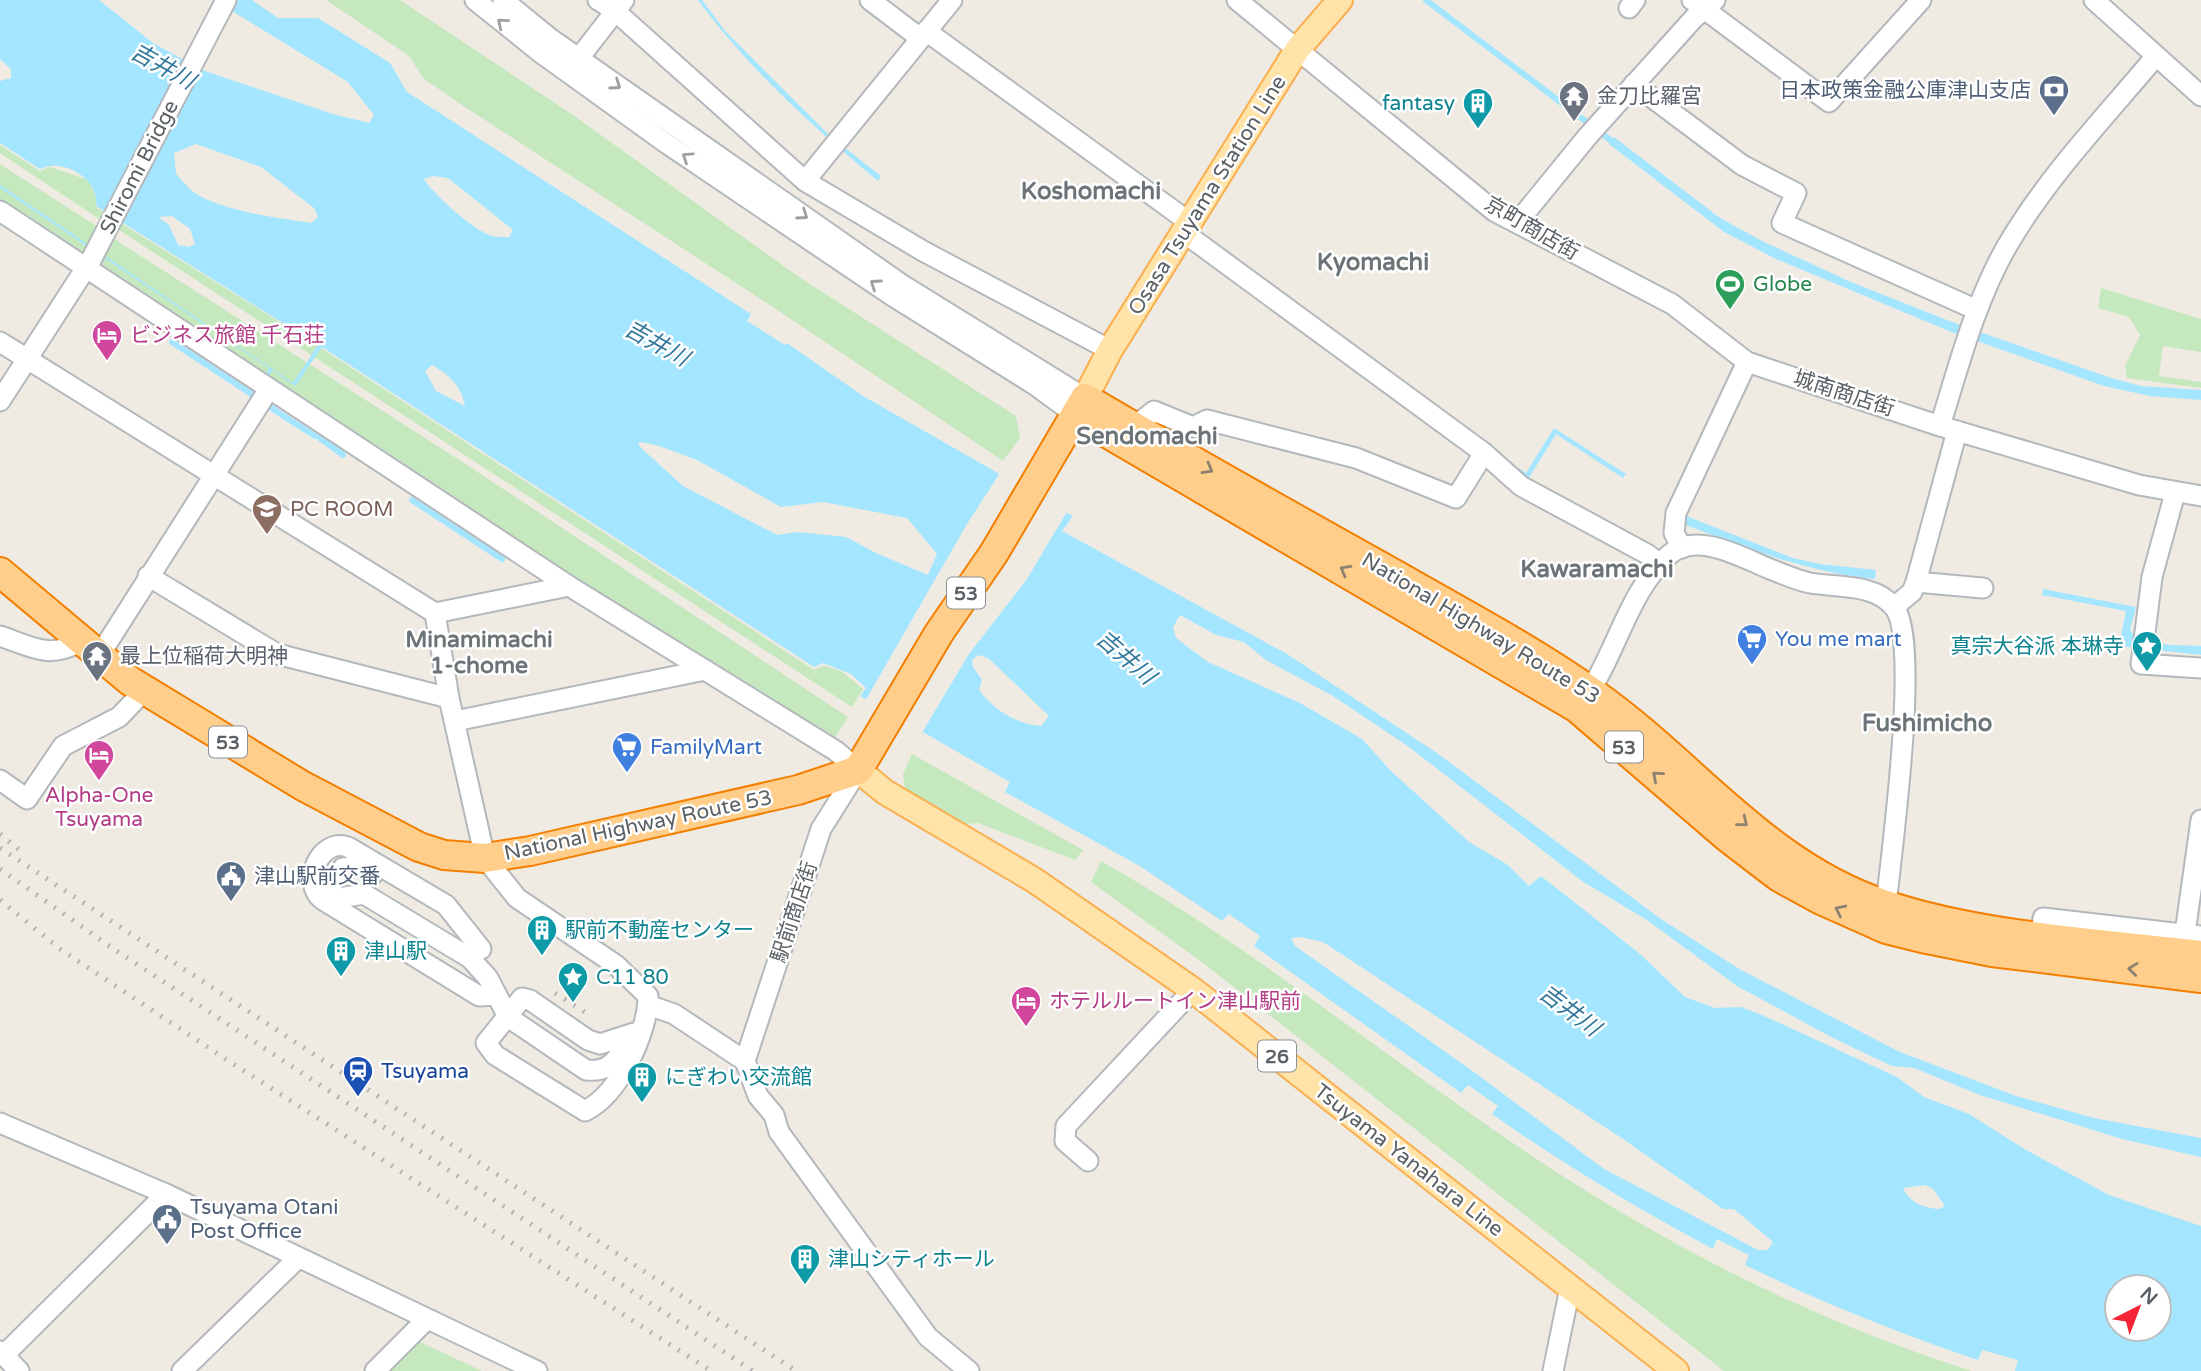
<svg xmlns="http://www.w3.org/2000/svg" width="2201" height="1371" font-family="'Varela Round','Noto Sans JP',sans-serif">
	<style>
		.green { fill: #c5e8be }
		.water { fill: #a4e6ff; fill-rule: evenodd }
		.pier { fill: #efebe3 }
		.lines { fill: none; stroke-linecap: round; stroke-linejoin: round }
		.stream { stroke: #a4e6ff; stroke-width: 6 }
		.minor-casing { stroke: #b4b8bc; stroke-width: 23 }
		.major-casing { stroke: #faaf51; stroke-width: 28 }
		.highway-casing { stroke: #f37f00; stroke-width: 32 }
		.minor { stroke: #fff; stroke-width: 19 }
		.major { stroke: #ffe3a9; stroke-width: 24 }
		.highway { stroke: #ffce8b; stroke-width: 28 }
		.rail { stroke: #b3b4b5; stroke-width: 5; stroke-dasharray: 2 9; stroke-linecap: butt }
		.oneway { stroke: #9da0a3 }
		.oneway2 { stroke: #8c8270 }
		.labels { text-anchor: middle; stroke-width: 5; stroke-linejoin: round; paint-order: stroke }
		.shield { fill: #fff; stroke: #8c9093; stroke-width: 2 }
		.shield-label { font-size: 19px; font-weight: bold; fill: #5b6165 }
		.service-label { font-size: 21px; fill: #4e5e75; stroke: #fff; text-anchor: start }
		.worship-label { font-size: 21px; fill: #5b616d; stroke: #fff; text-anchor: start }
		.culture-label { font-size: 21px; fill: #0d838f; stroke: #fff; text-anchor: start }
		.street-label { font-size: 21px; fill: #5b6165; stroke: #fff }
		.leisure-label { font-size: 21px; fill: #27864d; stroke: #fff; text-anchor: start }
		.hotel-label { font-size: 21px; fill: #b23c85; stroke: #fff; text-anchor: start }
		.education-label { font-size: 21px; fill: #785e54; stroke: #fff; text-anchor: start }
		.shop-label { font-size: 21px; fill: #366cbe; stroke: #fff; text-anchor: start }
		.transit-label { font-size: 21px; fill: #164399; stroke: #fff; text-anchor: start }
		.water-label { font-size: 23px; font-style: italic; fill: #33789c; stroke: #fff }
		.neighbourhood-label { font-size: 23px; font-weight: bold; fill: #6c7477; stroke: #fff }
		.quarter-label { font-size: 24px; font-weight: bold; fill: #6c7477; stroke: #fff }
	</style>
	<rect width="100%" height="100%" fill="#efebe3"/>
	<g class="green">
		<polygon points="326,0 400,0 573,115 799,277 1016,416 1020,438 1003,461 773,307 465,107 424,79 409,56"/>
		<polygon points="0,145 40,171 50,167 88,180 96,197 96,207 108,214 104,222 0,153"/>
		<polygon points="0,164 101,229 85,259 0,202"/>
		<polygon points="116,220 315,344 814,670 824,666 841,671 863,689 852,707 113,226"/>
		<polygon points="108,235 464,463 848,717 832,743 759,699 93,265"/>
		<polygon points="2101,288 2201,319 2201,352 2163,346 2159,376 2201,382 2201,388 2127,378 2125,366 2140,335 2129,317 2098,308"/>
		<polygon points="912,754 1083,850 1075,860 978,823 964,824 905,790 903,774"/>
		<path d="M1101,861c166,94 311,219 471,321 124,79 260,145 400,189h-248l-521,-408 -112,-81z"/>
		<polygon points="420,1342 482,1371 389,1371"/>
	</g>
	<g class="water">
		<path d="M0,0h99l54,43 49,27 131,44 36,9 5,-8 -26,-33 -134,-82h38l26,18h40l72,45 17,29 344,222 -4,7 38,24 2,-2 76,53 210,120 -11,15 225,123 150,99 224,166 80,51 159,82 116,44 78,22 107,20v19l-79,-18 -142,-44 -66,-27 -22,-2 -57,-27 -98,-53 -90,-66 -65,-39 -173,-134 -76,-51 -67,-36 -22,-18 -28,-7 -36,-20 -7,12 3,11 32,24 92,41 62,36 29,32 78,71 39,23 21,21 12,-10 99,78 45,43 30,11 26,-1 21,8 135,62 27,20 45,17 57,36 83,45 92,31v145h-186l3,-11 -36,-10 -4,10c-80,-27 -157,-58 -233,-95l4,-10 -32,-16 -4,10c-77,-41 -150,-85 -221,-135l6,-8 -30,-21 -7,8 -207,-147 6,-10 -31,-22 -7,7 -84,-56 -133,-73 5,-10 -150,-86 6,-8 -15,-14 -28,-11 -9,4 -492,-320 -27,39 -23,-16 -4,6 -2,-2 3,-6 -269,-180v-3l293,198 25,-38 -222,-139c4,-27 -33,-49 -56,-37l-40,-26v-62l11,-3v-9l-11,-10zM196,144l65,23 53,41 4,9 -7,6c-32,-5 -89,-12 -116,-30 -7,-5 -13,-13 -19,-19l-2,-21zM433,176l15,2 65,52 -4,7c-5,0 -12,0 -17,-1 -19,-6 -58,-41 -68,-57zM172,216l18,13 5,15 -7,3 -10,-2 -9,-20 -11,-8zM432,365c18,11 29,20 33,41l-29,-15 -11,-20zM639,442l17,3 41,15 84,47 42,-5 84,16 30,36 -9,21 -52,-22 -30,-16 -48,-5 -21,3 -94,-49 -44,-40zM978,655l10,3 61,58 -8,10c-25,-2 -47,-16 -62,-36l3,-10 -9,-13 -1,-7zM1300,937l23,5 300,197 100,70h11l39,33 -5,8h-10l-154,-81 -130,-97 -179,-126 -4,-8zM1925,1185l8,4 12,17 -5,3c-16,-1 -30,-6 -37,-21zM2117,1287h42v42h-42z"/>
		<path d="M698,0h4l24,32 105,105 50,39 -3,5c-65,-54 -130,-113 -180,-181z"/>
		<polygon points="1614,137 1720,218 1764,242 1851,282 1952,322 2111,378 2141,386 2201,390 2201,400 2150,396 2104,386 1949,331 1776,259 1724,232 1609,144"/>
		<polygon points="1554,428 1626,474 1623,478 1556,434 1527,481 1516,471 1519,468 1526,473"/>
		<path d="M1681,514l112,44 27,6 56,6 -1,9c-70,-7 -132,-32 -197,-57z"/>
		<path d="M2043,589l93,18 -6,23c10,17 52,15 71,16v9l-82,-9 7,-35 -84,-16z"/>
	</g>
	<polygon class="pier" points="1000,473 1068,510 1027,579 969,654 920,736 864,703 967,524"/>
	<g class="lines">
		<g class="stream">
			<polyline points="1426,0 1617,145"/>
			<polyline points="172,342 256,397"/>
			<polyline points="269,406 279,413"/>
			<polyline points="282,415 315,436"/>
			<polyline points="320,438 343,455"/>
			<polyline points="412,500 502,559"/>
		</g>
		<g class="minor-casing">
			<g id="minor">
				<polyline points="475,0 541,53 666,143 891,295 1035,385 1076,415"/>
				<polyline points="503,0 551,39 901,284 1085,398"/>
				<polyline points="598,0 614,10 805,181 923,251 1110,350"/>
				<polyline points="870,0 920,38"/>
				<polyline points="1237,0 1494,211 1672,304 1747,362 1940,426 2139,485 2201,496"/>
				<polyline points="1692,0 1829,102 1921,0"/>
				<polyline points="2094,0 2201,96"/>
				<polyline points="1629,8 1635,0"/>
				<polyline points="926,31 1189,222"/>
				<polyline points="579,58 624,0"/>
				<polyline points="1634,84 1742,165 1796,193 1782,223 1977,310"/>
				<polyline points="805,181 952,0"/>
				<polyline points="0,211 569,586 836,751 858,770 821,829 745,1061"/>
				<polyline points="1517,223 1587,137 1694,18 1715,0"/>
				<polyline points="1183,232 1484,453 1521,486 1647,554 1661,565"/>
				<polyline points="0,342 435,613 569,586"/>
				<polyline points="0,401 91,260 226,0"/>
				<path d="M1940,426c19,-61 35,-124 67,-180 40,-69 98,-129 149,-190"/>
				<polyline points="1134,427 1154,411 1193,427 1207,420 1356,458 1456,498 1484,453"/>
				<polyline points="2175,493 2152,577 2141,664 2201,668"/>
				<polyline points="1682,548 1674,533 1676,513 1747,362"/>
				<polyline points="148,576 277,654 449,698"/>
				<polyline points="1916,582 1983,588"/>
				<polyline points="1894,607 1912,592 1916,582 1957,431"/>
				<path d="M435,613l14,85 36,160 32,40 99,67 32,31c0,37 -29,98 -63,115l-90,-56 -9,-12 36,-45 8,2 58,40 12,4 34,-11"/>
				<path d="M0,636c32,11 50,24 81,5"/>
				<polyline points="99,656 269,389"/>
				<path d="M1584,699c33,-45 43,-107 86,-145 27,-23 73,4 100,15 13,5 26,11 40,14 28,5 64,0 84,24 27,32 -3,248 -8,299l3,9"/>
				<polyline points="455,721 705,670"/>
				<polyline points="0,780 27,799 63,746 119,717 145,690"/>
				<polyline points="330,904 331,886 343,868 359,866 373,874"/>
				<path d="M337,908l8,-11 19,-3 106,64 18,20 20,39 78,53c19,2 27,-5 37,-20"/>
				<polyline points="2185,933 2201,820"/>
				<polyline points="2041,935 2043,918 2201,936"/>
				<path d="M481,949l-35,-44 -98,-58c-28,-10 -48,36 -25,53l156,96 18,-1"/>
				<polyline points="648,1005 674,1014 745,1061 758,1096 774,1115 779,1132 928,1337 969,1371"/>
				<polyline points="0,1123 166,1194 537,1371"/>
				<polyline points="1088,1161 1065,1141 1066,1126 1193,990"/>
				<polyline points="0,1351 19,1371"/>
				<polyline points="4,1355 166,1194"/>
				<polyline points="182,1371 298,1258"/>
				<polyline points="375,1371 426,1320"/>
				<polyline points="1553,1371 1570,1288"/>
			</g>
		</g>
		<g class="major-casing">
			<g id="major">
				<polyline points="1085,398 1110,350 1297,50 1340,0"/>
				<polyline points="858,770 885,792 1034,880 1193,990 1676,1371"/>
			</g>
		</g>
		<g class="highway-casing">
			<g id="highway">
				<polyline points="1076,415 1577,708 1728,838 1779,877 1821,900 1886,929 1922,938 1992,952 2201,978"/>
				<path d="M0,572l130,109 173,105 116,61 25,8 41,3 45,-7 268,-61 60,-20 81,-137 55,-80 91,-155c103,61 207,119 311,177 66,38 135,74 197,118 100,70 173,173 293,212 95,32 215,38 315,50"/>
			</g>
		</g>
		<use href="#minor" class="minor"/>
		<use href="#major" class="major"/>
		<use href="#highway" class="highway"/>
		<g class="rail">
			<polyline points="0,834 22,852"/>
			<polyline points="0,848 796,1371"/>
			<polyline points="0,869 108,945 753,1371"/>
			<polyline points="0,900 60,949 221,1056 711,1371"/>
			<polyline points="555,993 591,1016"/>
		</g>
	</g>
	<defs><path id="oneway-chevron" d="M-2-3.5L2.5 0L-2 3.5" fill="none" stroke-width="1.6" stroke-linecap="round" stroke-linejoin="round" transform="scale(1.75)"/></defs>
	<g class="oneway">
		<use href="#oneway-chevron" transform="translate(502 23) rotate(-140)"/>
		<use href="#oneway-chevron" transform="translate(616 85) rotate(35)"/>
		<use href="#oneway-chevron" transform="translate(687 157) rotate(-146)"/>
		<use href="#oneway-chevron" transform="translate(803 215) rotate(35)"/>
		<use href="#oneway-chevron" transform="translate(875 284) rotate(-145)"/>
	</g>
	<g class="oneway2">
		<use href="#oneway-chevron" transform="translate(1208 469) rotate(30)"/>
		<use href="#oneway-chevron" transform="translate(1345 570) rotate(-151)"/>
		<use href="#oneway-chevron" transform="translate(1657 776) rotate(-139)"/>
		<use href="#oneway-chevron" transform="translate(1743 822) rotate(39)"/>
		<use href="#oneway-chevron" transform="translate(1840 910) rotate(-154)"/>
		<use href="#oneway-chevron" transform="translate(2133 969) rotate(-173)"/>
	</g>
	<defs>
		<g id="bank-pin" transform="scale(1.575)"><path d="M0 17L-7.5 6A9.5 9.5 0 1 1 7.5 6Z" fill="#5c6f8a" stroke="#fff"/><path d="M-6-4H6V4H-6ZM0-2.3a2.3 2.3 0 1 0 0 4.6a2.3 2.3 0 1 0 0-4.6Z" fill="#fff"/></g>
		<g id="temple-pin" transform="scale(1.575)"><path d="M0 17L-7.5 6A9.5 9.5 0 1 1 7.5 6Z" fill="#6b7280" stroke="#fff"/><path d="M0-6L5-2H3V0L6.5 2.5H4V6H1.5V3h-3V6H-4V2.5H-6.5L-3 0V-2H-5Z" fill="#fff"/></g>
		<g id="building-pin" transform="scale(1.575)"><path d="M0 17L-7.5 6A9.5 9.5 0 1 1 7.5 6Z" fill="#0f9aa8" stroke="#fff"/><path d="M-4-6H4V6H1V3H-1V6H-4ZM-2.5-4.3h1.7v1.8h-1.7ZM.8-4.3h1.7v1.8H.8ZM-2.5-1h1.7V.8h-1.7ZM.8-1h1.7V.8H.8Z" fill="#fff"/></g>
		<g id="stadium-pin" transform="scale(1.575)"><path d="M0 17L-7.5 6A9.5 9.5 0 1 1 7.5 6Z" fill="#2e9e5b" stroke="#fff"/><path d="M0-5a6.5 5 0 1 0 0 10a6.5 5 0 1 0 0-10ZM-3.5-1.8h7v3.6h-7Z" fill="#fff"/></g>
		<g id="hotel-pin" transform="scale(1.575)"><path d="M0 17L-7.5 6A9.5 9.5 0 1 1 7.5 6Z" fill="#d1479c" stroke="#fff"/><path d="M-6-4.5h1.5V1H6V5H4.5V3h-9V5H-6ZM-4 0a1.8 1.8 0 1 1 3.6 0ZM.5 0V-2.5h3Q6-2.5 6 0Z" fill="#fff"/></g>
		<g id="school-pin" transform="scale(1.575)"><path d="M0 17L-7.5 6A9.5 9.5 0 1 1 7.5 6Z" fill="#8d6e63" stroke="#fff"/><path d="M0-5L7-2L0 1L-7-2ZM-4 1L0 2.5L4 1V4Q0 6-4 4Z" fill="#fff"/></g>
		<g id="supermarket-pin" transform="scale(1.575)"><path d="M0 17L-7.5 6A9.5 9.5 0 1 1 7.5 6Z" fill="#3f7fe0" stroke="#fff"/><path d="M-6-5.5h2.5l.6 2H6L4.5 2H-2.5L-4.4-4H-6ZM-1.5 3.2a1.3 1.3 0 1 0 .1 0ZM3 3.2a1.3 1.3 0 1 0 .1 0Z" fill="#fff"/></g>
		<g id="sight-pin" transform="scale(1.575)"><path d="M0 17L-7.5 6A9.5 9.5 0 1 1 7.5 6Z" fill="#0f9aa8" stroke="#fff"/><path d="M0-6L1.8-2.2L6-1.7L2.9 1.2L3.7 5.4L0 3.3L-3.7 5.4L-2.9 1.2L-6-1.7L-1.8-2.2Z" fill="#fff"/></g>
		<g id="civic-pin" transform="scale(1.575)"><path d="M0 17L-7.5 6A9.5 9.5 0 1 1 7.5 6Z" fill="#5c6f8a" stroke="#fff"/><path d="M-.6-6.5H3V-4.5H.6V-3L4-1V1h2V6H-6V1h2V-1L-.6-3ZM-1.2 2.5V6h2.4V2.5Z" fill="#fff"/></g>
		<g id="station-pin" transform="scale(1.575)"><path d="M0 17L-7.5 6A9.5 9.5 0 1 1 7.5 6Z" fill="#1a4fb4" stroke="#fff"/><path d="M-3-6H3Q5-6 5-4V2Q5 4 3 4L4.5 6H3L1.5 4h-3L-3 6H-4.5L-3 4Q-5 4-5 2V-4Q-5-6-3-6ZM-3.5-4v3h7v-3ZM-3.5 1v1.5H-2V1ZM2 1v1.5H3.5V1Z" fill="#fff"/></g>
	</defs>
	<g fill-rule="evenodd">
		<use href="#bank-pin" x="2054" y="90"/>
		<use href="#temple-pin" x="1574" y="96"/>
		<use href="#building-pin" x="1478" y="103"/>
		<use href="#stadium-pin" x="1730" y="284"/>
		<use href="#hotel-pin" x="107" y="335"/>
		<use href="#school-pin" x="267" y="509"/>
		<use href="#supermarket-pin" x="1752" y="639"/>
		<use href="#sight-pin" x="2147" y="646"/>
		<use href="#temple-pin" x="97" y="656"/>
		<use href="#supermarket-pin" x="627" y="747"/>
		<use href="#hotel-pin" x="99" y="755"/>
		<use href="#civic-pin" x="231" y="876"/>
		<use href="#building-pin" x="542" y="930"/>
		<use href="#building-pin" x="341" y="951"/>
		<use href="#sight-pin" x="573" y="977"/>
		<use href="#hotel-pin" x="1026" y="1001"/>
		<use href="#station-pin" x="358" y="1071"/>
		<use href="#building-pin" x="642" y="1077"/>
		<use href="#civic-pin" x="167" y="1219"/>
		<use href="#building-pin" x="805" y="1259"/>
	</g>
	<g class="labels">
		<g class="shield">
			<rect x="947" y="577.5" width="38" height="31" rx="5"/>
			<rect x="209" y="726.5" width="38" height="31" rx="5"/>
			<rect x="1605" y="731.5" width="38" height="31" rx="5"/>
			<rect x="1258" y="1040.5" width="38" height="31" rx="5"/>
		</g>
		<g class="shield-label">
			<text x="966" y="600">53</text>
			<text x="228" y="749">53</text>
			<text x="1624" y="754">53</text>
			<text x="1277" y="1063">26</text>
		</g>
		<g class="service-label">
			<text x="2031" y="97" text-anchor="end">日本政策金融公庫津山支店</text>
			<text x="254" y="883">津山駅前交番</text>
			<text x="190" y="1214">Tsuyama Otani<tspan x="190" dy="24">Post Office</tspan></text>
		</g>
		<g class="worship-label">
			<text x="1597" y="103">金刀比羅宮</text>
			<text x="120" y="663">最上位稲荷大明神</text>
		</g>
		<g class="culture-label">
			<text x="1455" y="110" text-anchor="end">fantasy</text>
			<text x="2124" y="653" text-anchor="end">真宗大谷派 本琳寺</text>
			<text x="565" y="937">駅前不動産センター</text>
			<text x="364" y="958">津山駅</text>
			<text x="596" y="984">C11 80</text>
			<text x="665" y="1084">にぎわい交流館</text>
			<text x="828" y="1266">津山シティホール</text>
		</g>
		<g class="street-label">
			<text transform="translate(139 167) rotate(-63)" y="7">Shiromi Bridge</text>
			<text transform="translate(1207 195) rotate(-58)" y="7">Osasa Tsuyama Station Line</text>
			<text transform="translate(1532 228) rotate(30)" y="7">京町商店街</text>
			<text transform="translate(1844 393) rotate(18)" y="7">城南商店街</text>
			<text transform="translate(1481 628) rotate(31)" y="7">National Highway Route 53</text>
			<text transform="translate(638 825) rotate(-12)" y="7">National Highway Route 53</text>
			<text transform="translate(794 912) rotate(-72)" y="7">駅前商店街</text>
			<text transform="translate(1409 1160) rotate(38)" y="7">Tsuyama Yanahara Line</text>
		</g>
		<g class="leisure-label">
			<text x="1753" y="291">Globe</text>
		</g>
		<g class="hotel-label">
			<text x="130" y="342">ビジネス旅館 千石荘</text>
			<text x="99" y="802" text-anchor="middle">Alpha-One<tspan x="99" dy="24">Tsuyama</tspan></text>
			<text x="1049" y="1008">ホテルルートイン津山駅前</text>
		</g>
		<g class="education-label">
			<text x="290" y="516">PC ROOM</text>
		</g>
		<g class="shop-label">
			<text x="1775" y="646">You me mart</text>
			<text x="650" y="754">FamilyMart</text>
		</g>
		<g class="transit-label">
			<text x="381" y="1078">Tsuyama</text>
		</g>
		<g class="water-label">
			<text transform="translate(163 66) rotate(29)" y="8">吉井川</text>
			<text transform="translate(657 343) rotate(29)" y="8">吉井川</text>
			<text transform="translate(1126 657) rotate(41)" y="8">吉井川</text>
			<text transform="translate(1570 1010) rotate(37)" y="8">吉井川</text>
		</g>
		<g class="neighbourhood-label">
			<text x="479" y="647">Minamimachi<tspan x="479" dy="26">1-chome</tspan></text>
		</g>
		<g class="quarter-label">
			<text x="1091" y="199">Koshomachi</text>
			<text x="1373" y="270">Kyomachi</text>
			<text x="1147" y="444">Sendomachi</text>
			<text x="1597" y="577">Kawaramachi</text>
			<text x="1927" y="731">Fushimicho</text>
		</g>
	</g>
	<g transform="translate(2138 1308) rotate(42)"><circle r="33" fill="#ffffff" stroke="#bdc0c1" stroke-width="2"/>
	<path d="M0-5L12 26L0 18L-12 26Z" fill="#f42436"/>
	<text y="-10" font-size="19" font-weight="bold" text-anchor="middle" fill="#5b6165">N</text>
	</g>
</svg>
